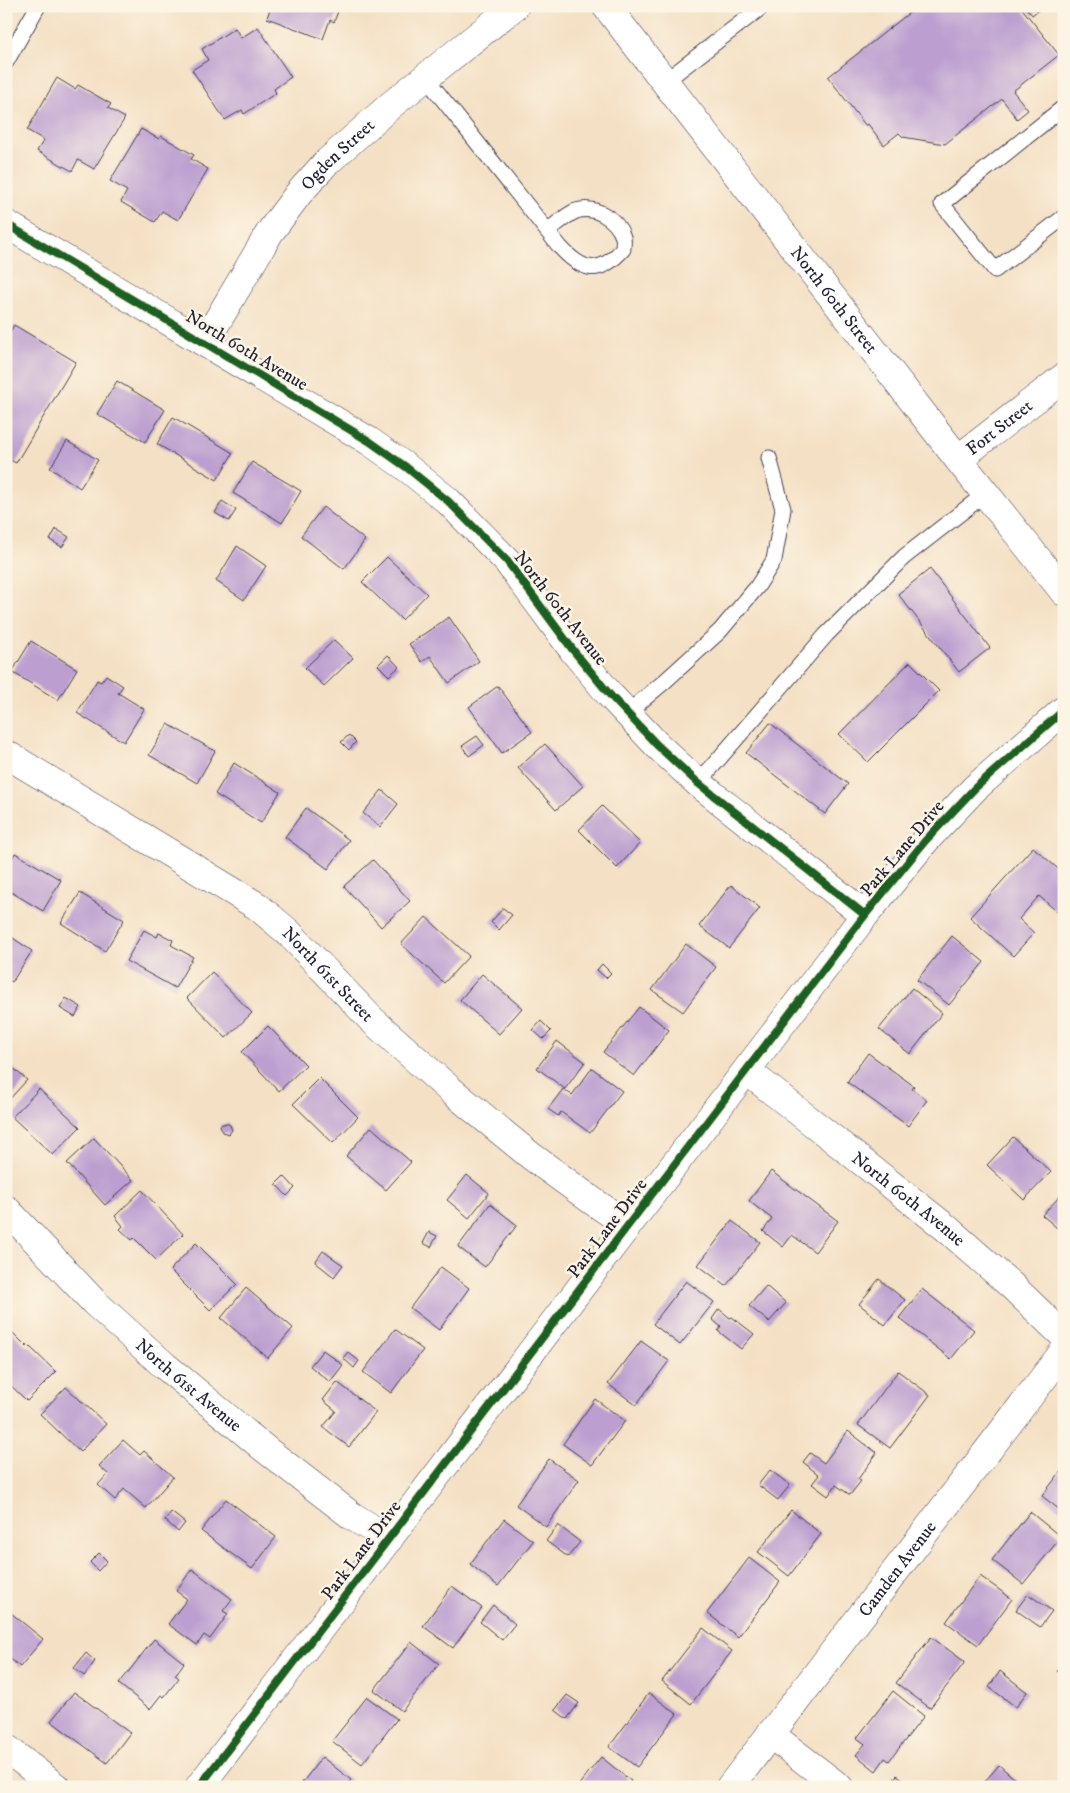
<svg xmlns="http://www.w3.org/2000/svg" width="1070" height="1793" font-family="'IM FELL DW Pica',serif">
	<style>
		.building { fill: #bc9fd0 }
		.lines { fill: none; stroke-linecap: round; stroke-linejoin: round }
		.lane-casing { stroke: #423e50; stroke-width: 17 }
		.street-casing { stroke: #423e50; stroke-width: 29 }
		.secondary-casing { stroke: #423e50; stroke-width: 29 }
		.lane { stroke: #fff; stroke-width: 15 }
		.street { stroke: #fff; stroke-width: 28 }
		.secondary { stroke: #fff; stroke-width: 28 }
		.cycleway-casing { stroke: #fcf5e5; stroke-width: 11 }
		.cycleway { stroke: #1b5e20; stroke-width: 8 }
		.labels { text-anchor: middle; stroke-width: 5; stroke-linejoin: round; paint-order: stroke }
		.street-label { font-size: 18px; fill: #22223b; stroke: #fcf5e5 }
	</style>
	<rect width="100%" height="100%" fill="#fcf5e5"/>
	<filter id="ink" filterUnits="userSpaceOnUse"><feTurbulence type="fractalNoise" baseFrequency=".02" numOctaves="2"/><feDisplacementMap in="SourceGraphic" scale="10" xChannelSelector="R" yChannelSelector="G"/><feConvolveMatrix kernelMatrix="1 2 1 2 8 2 1 2 1" color-interpolation-filters="sRGB"/></filter>
	<filter id="wash" filterUnits="userSpaceOnUse"><feTurbulence type="fractalNoise" baseFrequency=".0096" numOctaves="4" result="noise"/><feDisplacementMap in="SourceGraphic" scale="20" xChannelSelector="R" yChannelSelector="G"/><feGaussianBlur stdDeviation="1.12" result="paint"/><feColorMatrix in="noise" values="0 0 0 0 0 0 0 0 0 0 0 0 0 0 0 0 0 1.4 0 .05"/><feComposite in="paint" operator="in"/></filter>
	<g filter="url(#wash)">
		<rect width="100%" height="100%" fill="#f4e0c4"/>
		<g id="blocks">
			<g class="building">
				<polygon points="271,6 340,6 334,22 330,20 323,39 267,18"/>
				<polygon points="918,6 1020,6 1059,55 1013,91 1028,110 1017,119 1002,99 945,144 903,137 899,133 884,145 868,124 866,126 828,77"/>
				<polygon points="1025,6 1044,6 1032,15"/>
				<polygon points="258,27 291,77 274,89 276,93 244,114 242,110 225,120 192,70 208,60 202,49 235,28 241,38"/>
				<polygon points="57,78 75,89 78,85 111,104 108,108 125,118 94,169 78,160 72,171 37,151 44,140 27,130"/>
				<polygon points="141,129 159,139 161,136 194,155 191,159 208,169 178,220 162,211 155,222 121,202 127,191 110,181"/>
				<polygon points="14,325 76,362 16,463 6,458 6,339"/>
				<polygon points="117,381 165,410 145,442 97,414"/>
				<polygon points="173,417 233,453 217,480 157,444"/>
				<polygon points="67,441 98,460 80,488 50,468"/>
				<polygon points="252,462 301,491 282,523 233,493"/>
				<polygon points="222,501 236,510 229,521 215,513"/>
				<polygon points="323,507 365,540 344,569 301,536"/>
				<polygon points="56,529 69,537 62,547 50,540"/>
				<polygon points="237,546 266,566 244,600 216,581"/>
				<polygon points="387,557 427,594 402,620 362,582"/>
				<polygon points="930,569 990,648 959,672 898,594"/>
				<polygon points="449,617 479,661 449,683 430,656 422,662 409,644"/>
				<polygon points="334,640 353,658 324,686 305,668"/>
				<polygon points="31,641 77,669 58,700 12,672"/>
				<polygon points="388,655 399,667 389,676 378,665"/>
				<polygon points="910,662 939,691 868,762 839,734"/>
				<polygon points="106,675 123,686 118,693 144,709 124,742 77,713 97,680 101,682"/>
				<polygon points="498,686 532,732 502,753 469,707"/>
				<polygon points="770,723 848,784 825,814 746,753"/>
				<polygon points="168,724 215,751 197,783 149,755"/>
				<polygon points="349,735 356,742 349,750 341,742"/>
				<polygon points="477,736 484,745 469,756 462,746"/>
				<polygon points="545,744 583,786 556,810 518,768"/>
				<polygon points="234,763 280,792 261,823 215,794"/>
				<polygon points="382,790 398,804 380,827 363,813"/>
				<polygon points="602,806 640,843 617,868 579,830"/>
				<polygon points="306,808 349,840 328,869 285,837"/>
				<polygon points="1033,847 1064,874 1064,915 1062,916 1039,896 1019,919 1034,933 1013,956 970,917"/>
				<polygon points="15,853 61,880 43,911 6,889 6,869"/>
				<polygon points="373,860 410,901 381,927 344,886"/>
				<polygon points="731,885 760,908 729,948 699,926"/>
				<polygon points="80,893 124,920 105,951 61,923"/>
				<polygon points="503,908 512,915 499,930 491,922"/>
				<polygon points="426,917 469,956 444,983 401,944"/>
				<polygon points="144,930 157,937 159,933 173,940 171,945 193,957 175,988 126,961"/>
				<polygon points="10,936 32,951 12,982 6,978 6,942"/>
				<polygon points="952,936 984,962 949,1005 917,980"/>
				<polygon points="686,944 716,967 683,1012 652,990"/>
				<polygon points="602,964 611,973 606,978 597,970"/>
				<polygon points="212,972 252,1013 226,1038 187,998"/>
				<polygon points="482,974 522,1008 499,1034 460,1000"/>
				<polygon points="912,988 942,1013 910,1054 879,1029"/>
				<polygon points="66,998 81,1007 75,1017 60,1008"/>
				<polygon points="639,1007 669,1030 634,1076 603,1052"/>
				<polygon points="541,1021 551,1031 543,1039 533,1030"/>
				<polygon points="268,1026 306,1065 279,1091 242,1052"/>
				<polygon points="557,1041 585,1062 565,1089 537,1068"/>
				<polygon points="868,1053 914,1086 912,1089 927,1100 908,1126 847,1082"/>
				<polygon points="6,1062 27,1080 6,1103"/>
				<polygon points="592,1068 622,1091 590,1133 561,1112 558,1116 548,1109 563,1089 572,1095"/>
				<polygon points="319,1078 358,1117 333,1143 293,1104"/>
				<polygon points="39,1089 80,1127 53,1155 12,1117"/>
				<polygon points="227,1123 230,1125 232,1130 229,1134 222,1132 220,1125"/>
				<polygon points="371,1127 411,1162 386,1190 346,1156"/>
				<polygon points="1013,1137 1051,1172 1024,1200 987,1165"/>
				<polygon points="94,1138 133,1180 105,1205 67,1163"/>
				<polygon points="771,1171 838,1221 815,1252 792,1235 783,1247 763,1231 772,1219 749,1201"/>
				<polygon points="467,1175 489,1193 469,1218 447,1200"/>
				<polygon points="284,1176 295,1188 287,1196 276,1184"/>
				<polygon points="142,1190 183,1234 156,1260 134,1238 132,1240 120,1229 123,1226 115,1216"/>
				<polygon points="1064,1192 1064,1234 1042,1215"/>
				<polygon points="490,1204 517,1225 485,1267 458,1247"/>
				<polygon points="732,1221 760,1242 726,1286 698,1265"/>
				<polygon points="429,1232 437,1236 431,1247 423,1243"/>
				<polygon points="196,1243 237,1284 210,1310 170,1270"/>
				<polygon points="323,1251 343,1265 334,1277 315,1262"/>
				<polygon points="441,1267 469,1288 439,1330 410,1308"/>
				<polygon points="879,1279 905,1300 885,1325 859,1304"/>
				<polygon points="686,1281 714,1302 680,1345 653,1324"/>
				<polygon points="766,1286 786,1303 769,1322 749,1306"/>
				<polygon points="246,1288 293,1328 268,1358 221,1318"/>
				<polygon points="922,1289 974,1330 951,1359 899,1318"/>
				<polygon points="719,1309 730,1318 732,1317 754,1334 741,1349 718,1331 721,1327 712,1319"/>
				<polygon points="395,1329 423,1350 391,1393 363,1372"/>
				<polygon points="11,1331 27,1347 28,1345 56,1372 27,1401 6,1381 6,1336"/>
				<polygon points="641,1341 669,1361 636,1405 608,1384"/>
				<polygon points="323,1350 343,1365 330,1382 310,1366"/>
				<polygon points="348,1352 359,1361 354,1368 343,1358"/>
				<polygon points="898,1371 930,1395 890,1448 858,1425"/>
				<polygon points="337,1382 376,1412 349,1447 323,1427 336,1411 323,1400"/>
				<polygon points="66,1387 106,1424 80,1452 40,1414"/>
				<polygon points="595,1399 625,1421 592,1465 563,1444"/>
				<polygon points="848,1431 877,1453 858,1479 861,1481 850,1495 836,1485 828,1496 812,1484 819,1475 803,1462 810,1453 824,1463"/>
				<polygon points="123,1440 140,1455 144,1451 173,1477 146,1508 124,1489 115,1500 98,1485 108,1474 99,1466"/>
				<polygon points="549,1459 579,1480 546,1527 516,1505"/>
				<polygon points="1064,1467 1064,1513 1042,1496"/>
				<polygon points="770,1470 790,1485 778,1500 758,1485"/>
				<polygon points="226,1499 276,1537 252,1569 201,1531"/>
				<polygon points="791,1510 821,1534 789,1576 758,1552"/>
				<polygon points="171,1512 185,1523 178,1532 165,1520"/>
				<polygon points="1030,1512 1061,1537 1023,1584 992,1560"/>
				<polygon points="504,1519 533,1541 498,1586 470,1564"/>
				<polygon points="558,1525 580,1542 568,1557 546,1541"/>
				<polygon points="99,1553 107,1561 98,1571 90,1562"/>
				<polygon points="749,1558 780,1582 738,1637 707,1613"/>
				<polygon points="192,1569 232,1599 223,1611 228,1614 210,1639 204,1635 197,1645 168,1624 187,1599 176,1591"/>
				<polygon points="980,1576 1012,1599 978,1645 946,1622"/>
				<polygon points="452,1586 482,1608 453,1648 423,1626"/>
				<polygon points="1028,1594 1052,1611 1040,1627 1016,1610"/>
				<polygon points="493,1605 515,1624 502,1640 480,1622"/>
				<polygon points="6,1609 43,1639 20,1667 6,1655"/>
				<polygon points="703,1628 732,1651 691,1704 662,1681"/>
				<polygon points="931,1637 965,1662 930,1708 896,1683"/>
				<polygon points="154,1639 184,1663 175,1675 179,1678 164,1697 161,1695 150,1709 119,1684"/>
				<polygon points="411,1642 439,1664 402,1711 374,1690"/>
				<polygon points="86,1653 95,1661 84,1676 74,1668"/>
				<polygon points="1064,1664 1064,1678 1057,1671"/>
				<polygon points="1000,1671 1027,1692 1016,1707 989,1687"/>
				<polygon points="893,1691 924,1716 889,1761 885,1758 876,1771 856,1755 865,1744 857,1738"/>
				<polygon points="74,1692 130,1733 107,1763 51,1721"/>
				<polygon points="649,1693 677,1714 637,1767 609,1747"/>
				<polygon points="567,1695 579,1703 567,1719 555,1710"/>
				<polygon points="367,1697 397,1719 362,1764 332,1741"/>
				<polygon points="322,1757 351,1780 345,1787 299,1787"/>
				<polygon points="601,1757 631,1781 626,1787 577,1787"/>
				<polygon points="999,1765 1024,1787 980,1787"/>
				<polygon points="897,1775 908,1783 905,1787 894,1787 890,1784"/>
			</g>
		</g>
	</g>
	<g filter="url(#ink)">
		<use href="#blocks" fill-opacity="0" stroke="#423e50" stroke-width="1"/>
		<g class="lines">
			<g class="lane-casing">
				<g id="lane">
					<polyline points="6,62 38,6"/>
					<path d="M426,78l134,169c23,25 39,29 63,2 0,-4 1,-9 0,-12 -6,-18 -28,-32 -47,-26 -10,4 -20,14 -29,20"/>
					<polyline points="664,82 763,6"/>
					<polyline points="1064,107 942,204 995,270 1064,217"/>
					<polyline points="627,713 664,682 720,631 757,587 774,560 783,509 769,458"/>
					<polyline points="698,783 826,635 904,557 985,494"/>
				</g>
			</g>
			<g class="street-casing">
				<g id="street">
					<polyline points="6,224 369,441 406,467 448,501 507,561 573,650 610,695 657,745 698,783 865,915"/>
					<path id="s1" d="M205,342l65,-110 29,-39 26,-29 66,-59 124,-99"/>
					<path id="s2" d="M958,459l106,-82"/>
					<path id="s3" d="M6,754l251,152 31,26 83,87 77,69 83,68 63,46 34,23"/>
					<path id="s4" d="M747,1071l198,156 67,59 52,50"/>
					<path id="s5" d="M6,1209l88,93 71,64 100,83 87,67 37,23"/>
					<polyline points="770,1734 839,1787"/>
					<polyline points="6,1748 56,1787"/>
					<polyline points="199,1787 865,915 925,841 975,788 1064,710"/>
					<path id="s6" d="M730,1787l334,-436"/>
				</g>
			</g>
			<g class="secondary-casing">
				<g id="secondary">
					<path id="s7" d="M606,6l352,453 106,133"/>
				</g>
			</g>
			<use href="#lane" class="lane"/>
			<use href="#street" class="street"/>
			<use href="#secondary" class="secondary"/>
			<g class="cycleway-casing">
				<g id="cycleway">
					<polyline points="6,224 369,441 406,467 448,501 507,561 573,650 610,695 657,745 698,783 865,915"/>
					<polyline points="199,1787 865,915 925,841 975,788 1064,710"/>
				</g>
			</g>
			<use href="#cycleway" class="cycleway"/>
		</g>
	</g>
	<g class="labels">
		<g class="street-label">
			<text dy="6" stroke="none"><textPath href="#s1" startOffset="231">Ogden Street</textPath></text>
			<text dy="6" stroke="none"><textPath href="#s7" startOffset="372">North 60th Street</textPath></text>
			<text transform="translate(247 350) rotate(31)" y="6">North 60th Avenue</text>
			<text dy="6" stroke="none"><textPath href="#s2" startOffset="52">Fort Street</textPath></text>
			<text transform="translate(561 608) rotate(52)" y="6">North 60th Avenue</text>
			<text transform="translate(902 848) rotate(-50)" y="6">Park Lane Drive</text>
			<text dy="6" stroke="none"><textPath href="#s3" startOffset="392">North 61st Street</textPath></text>
			<text dy="6" stroke="none"><textPath href="#s4" startOffset="206">North 60th Avenue</textPath></text>
			<text transform="translate(607 1228) rotate(-53)" y="6">Park Lane Drive</text>
			<text dy="6" stroke="none"><textPath href="#s5" startOffset="254">North 61st Avenue</textPath></text>
			<text transform="translate(361 1550) rotate(-53)" y="6">Park Lane Drive</text>
			<text dy="6" stroke="none"><textPath href="#s6" startOffset="275">Camden Avenue</textPath></text>
		</g>
	</g>
	<rect width="1070" height="1793" fill="none" stroke="#fcf5e5" stroke-width="25"/>
</svg>
